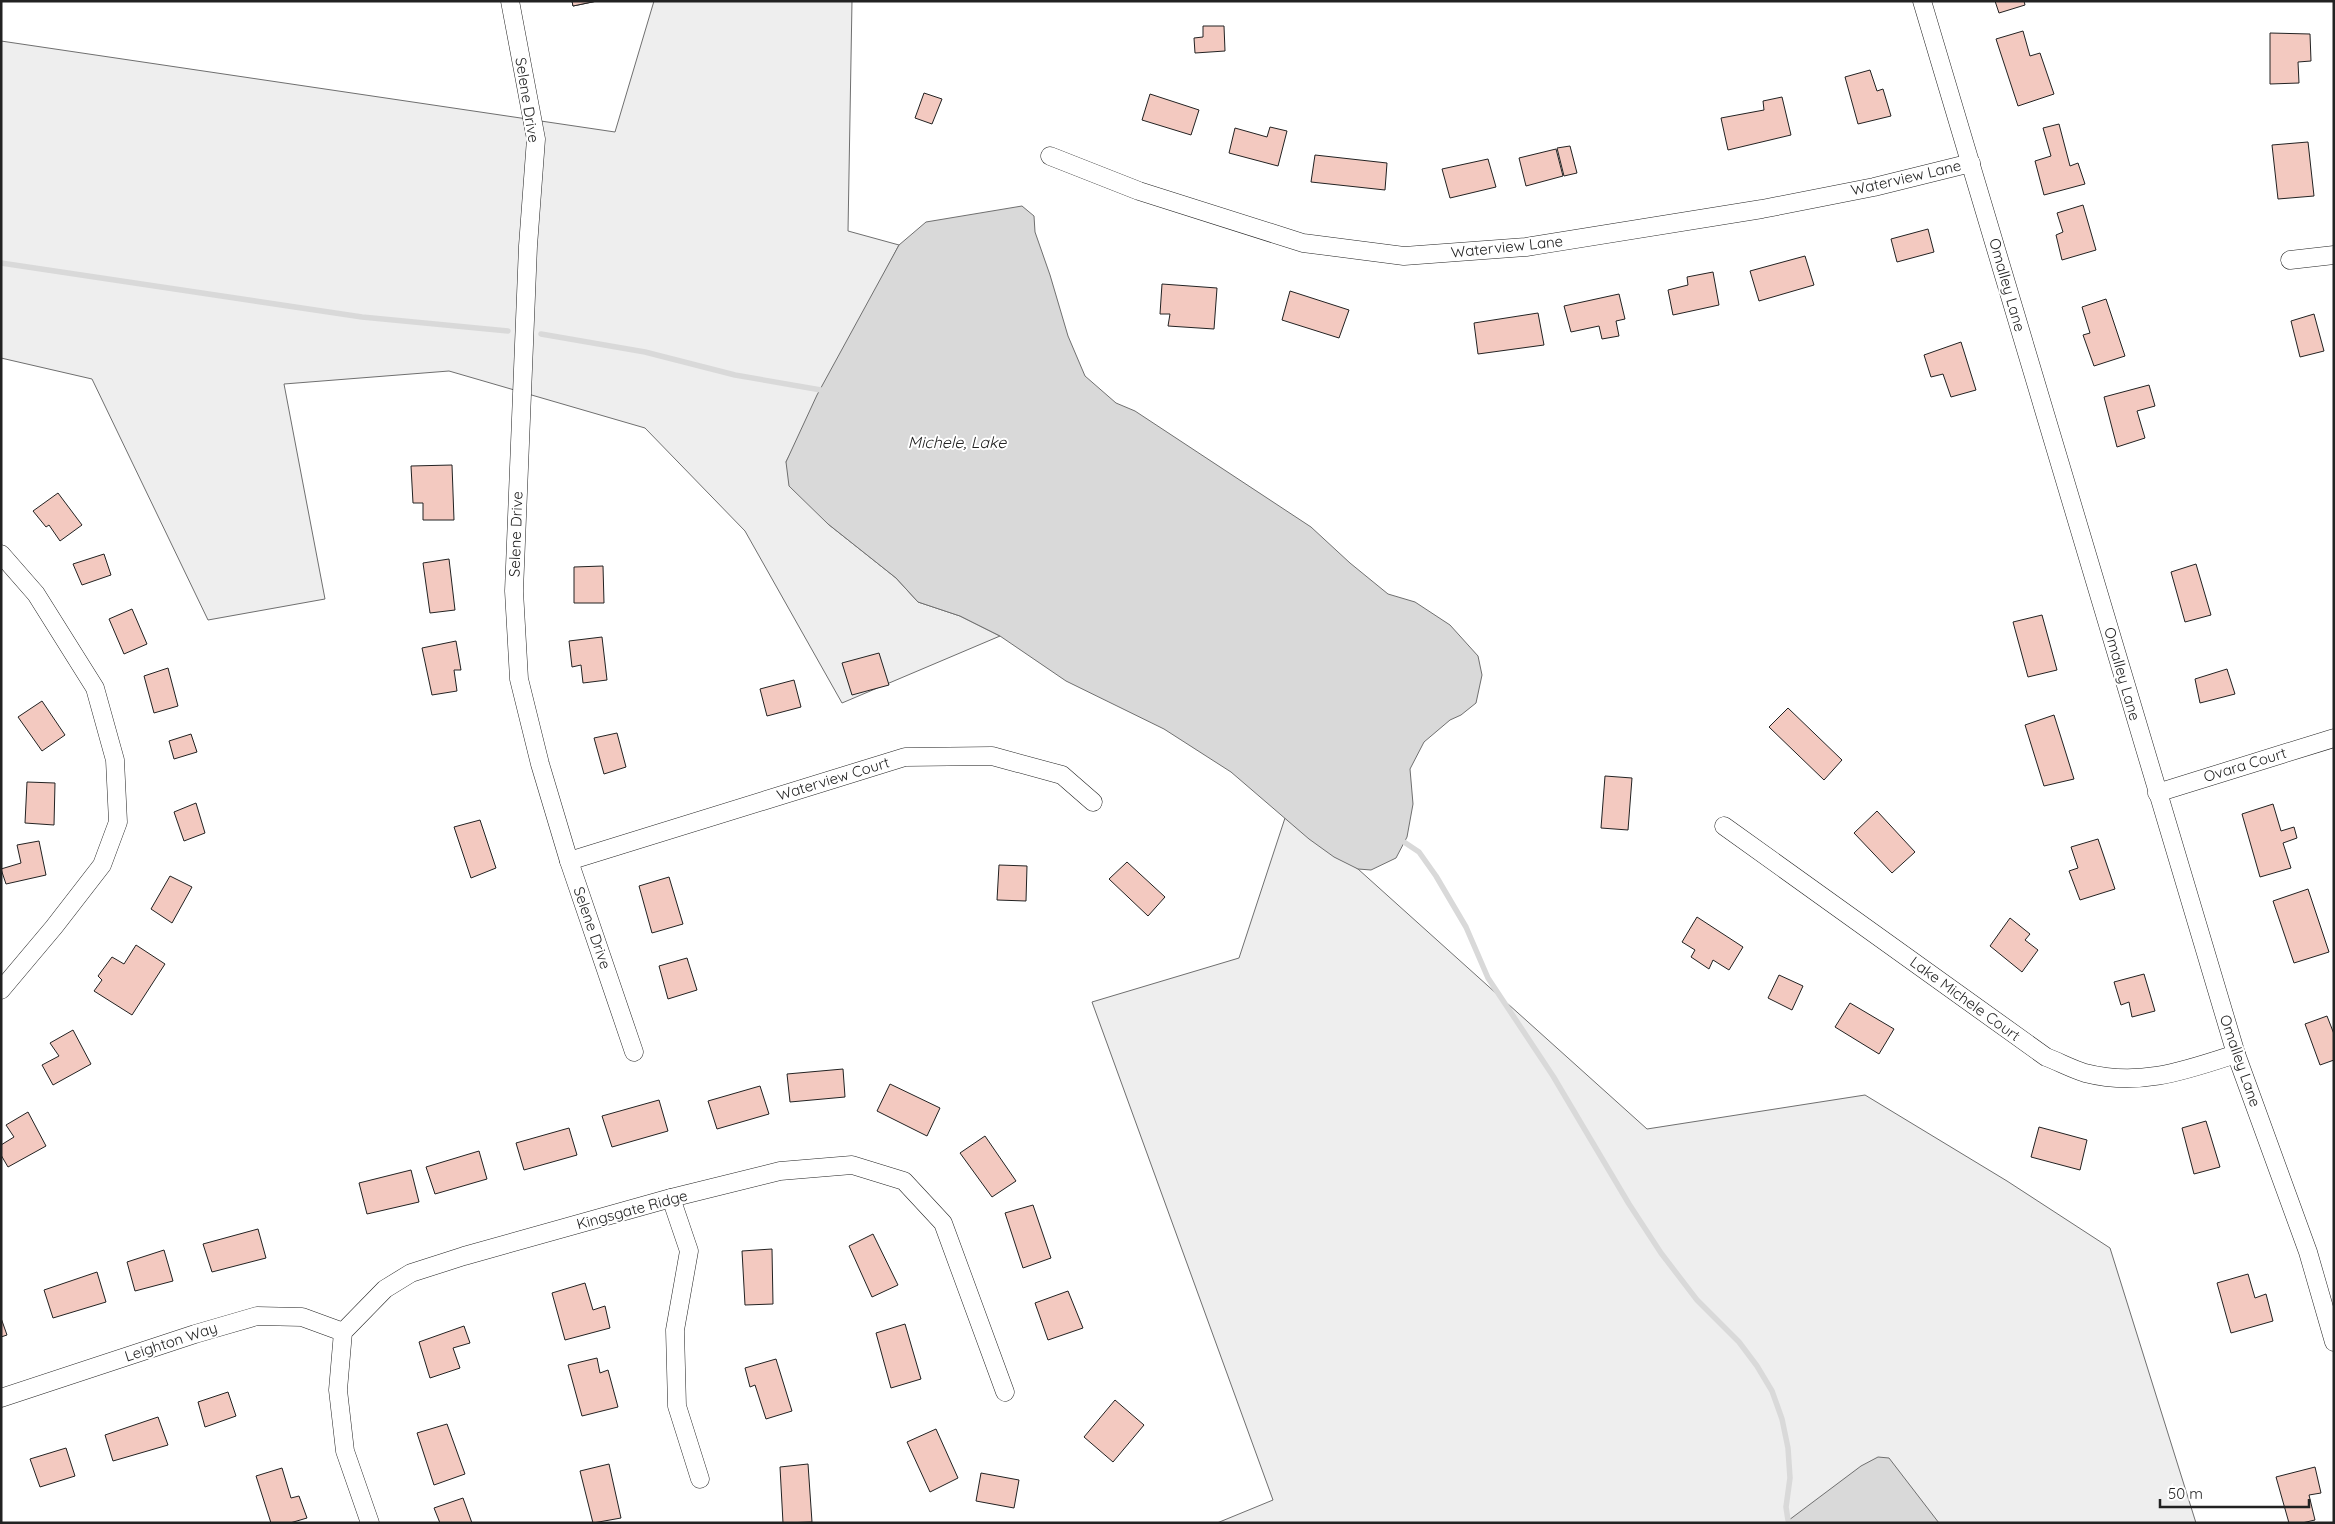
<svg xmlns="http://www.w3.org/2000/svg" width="2335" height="1524" font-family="Quicksand,sans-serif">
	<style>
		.green { fill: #eee; stroke: #6f6f6f }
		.water { fill: #d9d9d9; stroke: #6f6f6f }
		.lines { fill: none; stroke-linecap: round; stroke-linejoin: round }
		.stream { stroke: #d9d9d9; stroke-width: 5.5 }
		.building { fill: #f3c9c0; stroke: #222 }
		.minor-casing { stroke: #222; stroke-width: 19 }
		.minor { stroke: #fff; stroke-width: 18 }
		.labels { text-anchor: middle; stroke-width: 4; stroke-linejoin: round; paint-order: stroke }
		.street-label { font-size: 15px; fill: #222; stroke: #fff }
		.water-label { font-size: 16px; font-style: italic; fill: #222; stroke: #fff }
	</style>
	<rect width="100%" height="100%" fill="#fff"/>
	<g class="green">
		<polygon points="654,1 852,1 848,231 899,245 786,462 828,524 896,578 918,602 960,616 1000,636 842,703 745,531 645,428 449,371 284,384 325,599 208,620 92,379 1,358 1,41 615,132"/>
		<polygon points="1285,818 1358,869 1647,1129 1865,1095 2007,1181 2110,1248 2196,1523 1217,1523 1273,1500 1092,1002 1239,958"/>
	</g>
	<g class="water">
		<polygon points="1022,206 1034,216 1035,232 1050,275 1068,336 1085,376 1116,403 1135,411 1311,527 1350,563 1388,594 1415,602 1450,625 1478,656 1482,675 1476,703 1461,715 1450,720 1424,742 1410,769 1413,804 1407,837 1396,858 1371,870 1358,869 1334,857 1309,839 1231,772 1164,729 1066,681 1000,636 960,616 918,602 896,578 828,524 789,486 786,462 817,395 899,245 926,222"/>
		<polygon points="1878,1457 1889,1458 1939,1523 1785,1523 1861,1466"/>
	</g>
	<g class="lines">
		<g class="stream">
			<polyline points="1,263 362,317 508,331"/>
			<polyline points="541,334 645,352 735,375 821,390"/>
			<polyline points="1404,842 1419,852 1436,876 1466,927 1488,978 1553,1076 1629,1204 1661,1253 1697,1300 1739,1342 1757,1366 1772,1391 1782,1419 1788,1448 1790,1478 1786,1507 1788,1520"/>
		</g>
	</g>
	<g class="building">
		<polygon points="572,1 597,1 573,6"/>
		<polygon points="572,1 597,1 573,6"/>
		<polygon points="1995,1 2024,1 2025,5 1999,13"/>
		<polygon points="1203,26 1224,26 1225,51 1195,53 1194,38 1203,37"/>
		<polygon points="2023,31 2030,56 2040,53 2054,94 2018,106 1996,39"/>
		<polygon points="2270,33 2310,34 2311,61 2298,62 2299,83 2270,84"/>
		<polygon points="1870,70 1877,91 1883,89 1891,116 1858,124 1845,77"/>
		<polygon points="924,93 942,99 932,124 915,118"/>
		<polygon points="1150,94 1199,110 1191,135 1142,120"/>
		<polygon points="1782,97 1791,135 1728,150 1721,118 1764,110 1763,101"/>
		<polygon points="2059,124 2070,166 2078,163 2085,184 2044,195 2035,161 2051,156 2043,128"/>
		<polygon points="1270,127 1287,131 1278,166 1229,153 1235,128 1267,137"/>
		<polygon points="2308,142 2314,196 2278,199 2272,145"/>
		<polygon points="1570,146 1577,173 1564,176 1557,148"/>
		<polygon points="1556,149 1563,176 1526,186 1519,158"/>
		<polygon points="1315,155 1387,163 1385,190 1311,182"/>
		<polygon points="1488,159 1496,187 1450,198 1442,169"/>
		<polygon points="2083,205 2096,250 2062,260 2056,235 2063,232 2057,213"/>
		<polygon points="1928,229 1934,252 1897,262 1891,239"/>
		<polygon points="1805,256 1814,285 1759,301 1750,271"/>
		<polygon points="1713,272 1719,305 1673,315 1668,290 1688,285 1687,277"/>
		<polygon points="1162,284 1217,288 1214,329 1168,326 1170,314 1160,314"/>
		<polygon points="1290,291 1349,310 1339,338 1282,320"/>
		<polygon points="1619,294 1625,319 1616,321 1619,336 1602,339 1599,326 1571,332 1564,306"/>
		<polygon points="2106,299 2125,356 2094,366 2083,335 2090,333 2082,307"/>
		<polygon points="1538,313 1544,345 1478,354 1474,323"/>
		<polygon points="2314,314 2324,351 2300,357 2291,321"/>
		<polygon points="1961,342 1976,390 1951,397 1943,374 1931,377 1924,355"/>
		<polygon points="2149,385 2155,406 2137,411 2145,438 2117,447 2104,397"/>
		<polygon points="452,465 454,520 423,520 423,503 413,503 411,466"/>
		<polygon points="58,493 82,525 60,541 49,525 46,527 33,511"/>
		<polygon points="104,554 111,575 82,585 73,564"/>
		<polygon points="449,559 455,610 430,613 423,563"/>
		<polygon points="2196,564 2211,615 2185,622 2171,572"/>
		<polygon points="603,566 604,603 574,603 574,567"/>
		<polygon points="132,609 147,644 124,654 109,619"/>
		<polygon points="2042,615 2057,670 2028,677 2013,622"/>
		<polygon points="602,637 607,680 583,683 581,665 572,667 569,641"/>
		<polygon points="456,641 461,670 454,670 457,691 432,695 422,648"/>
		<polygon points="879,653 889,685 852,695 842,663"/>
		<polygon points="168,668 178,706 154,713 144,676"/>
		<polygon points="2227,669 2235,694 2200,703 2195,679"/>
		<polygon points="794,680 801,707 767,716 760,689"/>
		<polygon points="42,701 65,735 42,751 18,717"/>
		<polygon points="1788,708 1842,760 1824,780 1769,727"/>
		<polygon points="2054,715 2074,779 2044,786 2025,725"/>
		<polygon points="617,733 626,767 604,774 594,738"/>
		<polygon points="191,734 197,752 174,759 169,741"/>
		<polygon points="1605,776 1632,778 1628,830 1601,828"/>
		<polygon points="27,782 55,783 54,825 25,823"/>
		<polygon points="196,803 205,833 184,841 174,812"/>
		<polygon points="2273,804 2281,831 2294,827 2297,838 2283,843 2291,868 2260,877 2242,814"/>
		<polygon points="1877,811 1915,852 1892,873 1854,833"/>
		<polygon points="480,820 496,868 471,878 454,827"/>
		<polygon points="2098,839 2115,889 2080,900 2069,871 2078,868 2071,847"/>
		<polygon points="39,841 46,875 6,884 1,869 21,863 17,845"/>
		<polygon points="1127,862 1165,897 1148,916 1109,879"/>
		<polygon points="999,865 1027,866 1026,901 997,900"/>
		<polygon points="170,876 192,887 172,923 151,909"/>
		<polygon points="669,877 683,924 652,933 639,886"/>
		<polygon points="2308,889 2329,952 2294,963 2273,901"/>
		<polygon points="1697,917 1743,947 1729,970 1713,960 1709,969 1691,957 1695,950 1682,942"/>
		<polygon points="2010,918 2030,934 2025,940 2038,950 2022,972 1990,946"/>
		<polygon points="136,945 165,964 132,1015 94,991 102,980 98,976 112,957 124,964"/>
		<polygon points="687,958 697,990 668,999 659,966"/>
		<polygon points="2144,974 2155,1011 2132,1017 2129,1002 2121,1005 2114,982"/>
		<polygon points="1779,975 1803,986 1792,1010 1768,998"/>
		<polygon points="1850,1003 1894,1029 1879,1054 1835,1027"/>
		<polygon points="2327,1016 2334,1034 2334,1060 2320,1065 2305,1024"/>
		<polygon points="73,1030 91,1064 53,1085 42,1065 59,1056 50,1043"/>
		<polygon points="843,1069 845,1097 790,1102 787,1074"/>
		<polygon points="890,1084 940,1108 927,1136 877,1111"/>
		<polygon points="760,1086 769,1114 717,1129 708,1101"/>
		<polygon points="659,1100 668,1131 612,1147 602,1116"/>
		<polygon points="28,1112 46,1146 8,1167 1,1155 1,1145 14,1137 6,1125"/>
		<polygon points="2206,1121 2220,1167 2194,1174 2182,1128"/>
		<polygon points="2039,1127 2087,1140 2080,1170 2031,1157"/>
		<polygon points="569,1128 577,1155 524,1170 516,1143"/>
		<polygon points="985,1136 1016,1181 992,1197 960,1153"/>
		<polygon points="479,1151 487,1179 435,1194 426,1167"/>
		<polygon points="411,1170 419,1202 367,1214 359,1183"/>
		<polygon points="1033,1205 1051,1258 1023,1268 1005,1213"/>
		<polygon points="258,1229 266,1258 212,1272 203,1244"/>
		<polygon points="873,1234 898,1285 872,1297 849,1246"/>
		<polygon points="772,1249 773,1304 745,1305 742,1251"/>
		<polygon points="164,1250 173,1281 135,1291 127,1262"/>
		<polygon points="97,1272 106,1302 53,1318 44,1290"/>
		<polygon points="2248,1274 2255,1298 2266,1294 2273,1321 2231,1333 2217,1283"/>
		<polygon points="585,1283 593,1310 605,1306 610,1328 565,1340 552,1293"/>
		<polygon points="1068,1291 1083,1328 1048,1340 1035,1303"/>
		<polygon points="1,1318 7,1335 1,1337"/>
		<polygon points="905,1324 921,1379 891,1388 876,1333"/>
		<polygon points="464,1326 470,1343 453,1348 460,1368 430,1378 419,1342"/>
		<polygon points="597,1358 600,1373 608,1370 618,1407 582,1416 568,1365"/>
		<polygon points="776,1359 792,1411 766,1419 755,1385 750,1387 745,1368"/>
		<polygon points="228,1392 236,1416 205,1427 198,1402"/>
		<polygon points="1115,1400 1144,1425 1113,1462 1084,1437"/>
		<polygon points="158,1417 168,1445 113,1461 105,1435"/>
		<polygon points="447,1424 465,1474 434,1485 417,1433"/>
		<polygon points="936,1429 958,1478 930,1492 907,1442"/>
		<polygon points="66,1448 75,1476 40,1487 30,1459"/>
		<polygon points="609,1464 621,1518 593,1523 580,1471"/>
		<polygon points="808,1464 812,1522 783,1523 780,1467"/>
		<polygon points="2315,1467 2321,1493 2309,1495 2315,1520 2302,1523 2289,1523 2276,1477"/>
		<polygon points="282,1468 291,1498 299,1496 307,1518 290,1523 271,1523 256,1476"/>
		<polygon points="981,1473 1019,1480 1014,1508 976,1501"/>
		<polygon points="463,1498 472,1523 440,1523 434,1508"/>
	</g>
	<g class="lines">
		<g class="minor-casing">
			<g id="minor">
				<polyline points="510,1 536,139 528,246 514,591 519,679 540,764 569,861 634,1052"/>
				<polyline points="1922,1 2236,1054 2308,1252 2334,1342"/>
				<polyline points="1050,156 1139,191 1303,243 1404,256 1526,247 1762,209 1874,187 1971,163"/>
				<polyline points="2290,260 2334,255"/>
				<polyline points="1,554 36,594 95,688 115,760 118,822 102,865 54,927 1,990"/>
				<polyline points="2157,793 2334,738"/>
				<path d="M1724,826l322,231c13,5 26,12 39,16 55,14 99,-2 151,-19"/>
				<polyline points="569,861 905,757 992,756 1062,775 1093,802"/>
				<polyline points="671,1198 689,1251 675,1330 677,1406 700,1479"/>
				<polyline points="1,1398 195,1334 257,1316 302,1317 343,1332"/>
				<polyline points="370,1523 345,1451 338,1390 343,1332 385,1289 411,1273 464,1256 671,1198 780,1171 852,1165 904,1181 943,1223 1005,1392"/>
			</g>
		</g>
		<use href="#minor" class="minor"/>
	</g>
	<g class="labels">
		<g class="street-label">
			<text transform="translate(527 100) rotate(81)" y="5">Selene Drive</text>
			<text transform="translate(1906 178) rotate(-13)" y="5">Waterview Lane</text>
			<text transform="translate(1507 247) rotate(-6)" y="5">Waterview Lane</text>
			<text transform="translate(2007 285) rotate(74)" y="5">Omalley Lane</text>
			<text transform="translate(516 534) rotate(-88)" y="5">Selene Drive</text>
			<text transform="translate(2122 674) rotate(74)" y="5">Omalley Lane</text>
			<text transform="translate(2245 765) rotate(-17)" y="5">Ovara Court</text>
			<text transform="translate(833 779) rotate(-17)" y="5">Waterview Court</text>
			<text transform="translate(592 928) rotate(71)" y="5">Selene Drive</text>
			<text transform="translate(1965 999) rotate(36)" y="5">Lake Michele Court</text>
			<text transform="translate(2240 1061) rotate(71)" y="5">Omalley Lane</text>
			<text transform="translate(632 1210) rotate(-15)" y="5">Kingsgate Ridge</text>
			<text transform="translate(171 1342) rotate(-18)" y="5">Leighton Way</text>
		</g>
		<g class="water-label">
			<text x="957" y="448">Michele, Lake</text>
		</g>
	</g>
	<rect width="2335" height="1524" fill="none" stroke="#222222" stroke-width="5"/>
	<path d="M2160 1499v8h149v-8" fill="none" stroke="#222222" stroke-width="2.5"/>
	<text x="2168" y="1499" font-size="15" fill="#222222" stroke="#ffffff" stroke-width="4" paint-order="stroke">50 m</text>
</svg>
